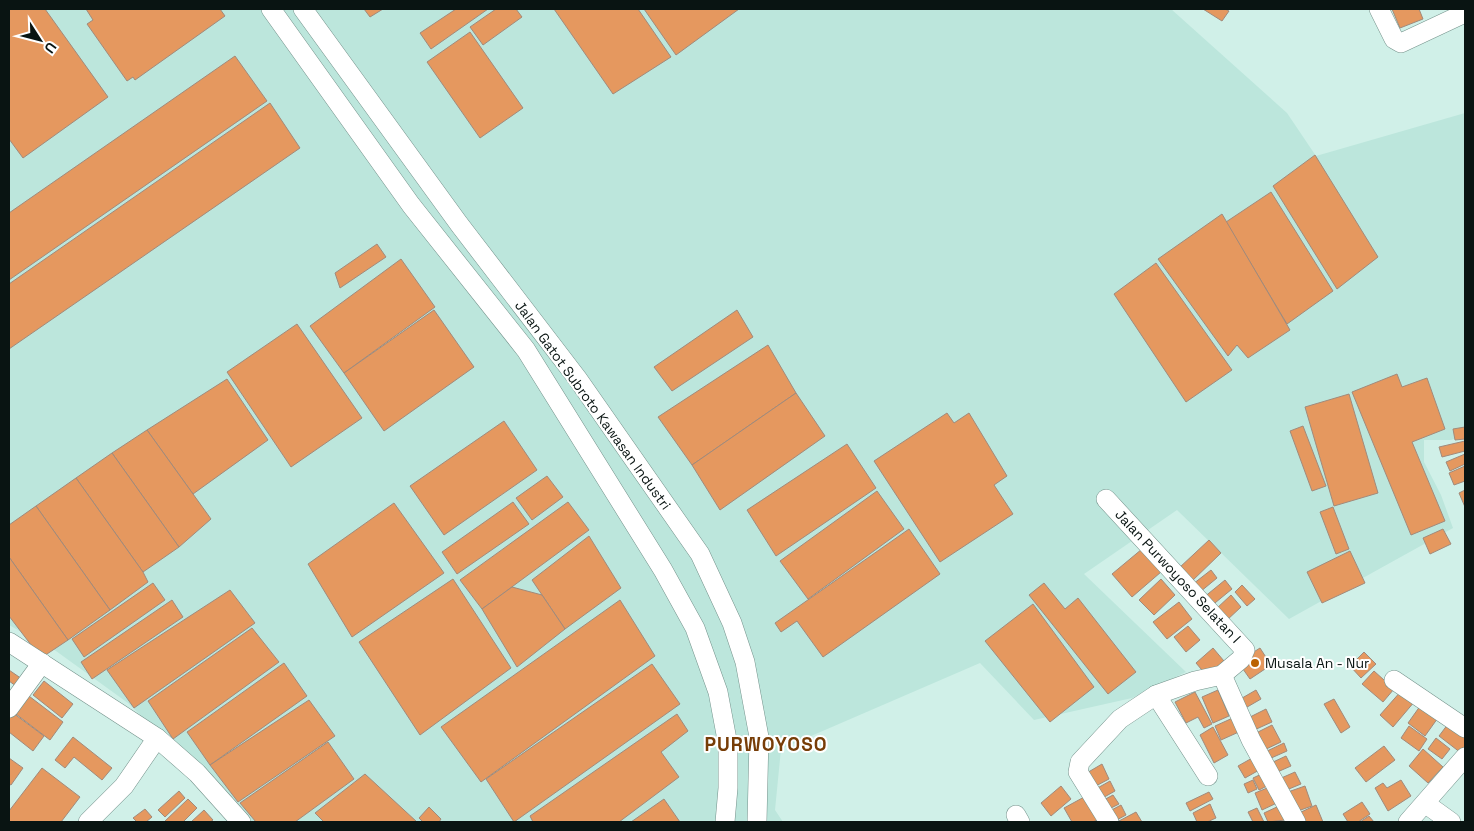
<svg xmlns="http://www.w3.org/2000/svg" width="1474" height="831" font-family="'Space Grotesk',sans-serif">
	<style>
		.built { fill: #bce6dc }
		.building { fill: #e5985f; stroke: #a18a7b }
		.lines { fill: none; stroke-linecap: round; stroke-linejoin: round }
		.minor-casing { stroke: #74928b; stroke-width: 20 }
		.minor { stroke: #fff; stroke-width: 19 }
		.poi-dot { fill: #bb6100; stroke: #fff; stroke-width: 2 }
		.labels { text-anchor: middle; stroke-width: 4; stroke-linejoin: round; paint-order: stroke }
		.street-label { font-size: 14px; fill: #091412; stroke: #fff }
		.poi-label { font-size: 14px; fill: #091412; stroke: #fff; text-anchor: start }
		.district-label { font-size: 19px; font-weight: bold; letter-spacing: 1px; fill: #773d07; stroke: #fff }
	</style>
	<rect width="100%" height="100%" fill="#d0f0e8"/>
	<polygon class="built" points="9,9 1171,9 1287,113 1316,156 1465,113 1465,435 1451,440 1424,440 1424,462 1441,495 1453,528 1289,619 1177,510 1084,574 1186,672 1132,698 1034,720 980,663 781,749 775,810 783,822 248,822 128,703 56,651 9,625"/>
	<g class="building">
		<polygon points="9,9 45,9 108,97 23,158 9,139"/>
		<polygon points="86,9 220,9 225,16 135,80 133,77 127,81 87,24 93,20"/>
		<polygon points="364,9 383,9 370,17"/>
		<polygon points="456,9 488,9 431,49 420,33"/>
		<polygon points="496,9 516,9 522,17 483,45 470,27"/>
		<polygon points="554,9 638,9 671,57 613,94"/>
		<polygon points="644,9 739,9 676,55"/>
		<polygon points="1203,9 1225,9 1229,11 1222,21"/>
		<polygon points="1392,9 1419,9 1423,19 1400,28"/>
		<polygon points="470,32 523,108 480,138 427,62"/>
		<polygon points="235,56 267,101 9,280 9,213"/>
		<polygon points="270,103 300,148 9,349 9,284"/>
		<polygon points="1315,155 1378,257 1337,289 1273,186"/>
		<polygon points="1271,192 1333,291 1287,324 1226,222"/>
		<polygon points="1222,214 1290,330 1248,358 1237,345 1228,356 1158,259"/>
		<polygon points="377,244 386,257 340,288 335,273"/>
		<polygon points="401,259 435,307 344,373 310,326"/>
		<polygon points="1156,263 1232,370 1186,402 1114,294"/>
		<polygon points="434,310 474,367 384,431 344,373"/>
		<polygon points="737,310 753,337 672,391 654,367"/>
		<polygon points="297,324 362,418 291,467 227,372"/>
		<polygon points="768,345 796,393 692,465 658,417"/>
		<polygon points="1397,374 1402,387 1427,378 1445,429 1412,442 1445,521 1411,535 1352,392"/>
		<polygon points="227,379 268,440 193,494 147,430"/>
		<polygon points="796,393 825,436 720,510 692,465"/>
		<polygon points="1349,394 1378,493 1334,506 1305,407"/>
		<polygon points="947,413 954,423 969,413 1007,476 994,485 1013,514 940,562 874,461"/>
		<polygon points="504,421 537,470 444,535 410,486"/>
		<polygon points="1303,426 1326,486 1312,491 1290,431"/>
		<polygon points="1465,427 1465,439 1455,440 1453,429"/>
		<polygon points="147,430 211,519 179,547 112,453"/>
		<polygon points="1465,441 1465,451 1442,457 1439,447"/>
		<polygon points="847,444 876,488 776,556 747,510"/>
		<polygon points="112,453 179,547 143,572 76,478"/>
		<polygon points="1465,454 1465,464 1450,471 1446,462"/>
		<polygon points="1465,466 1465,481 1454,485 1449,473"/>
		<polygon points="547,476 563,497 532,520 516,498"/>
		<polygon points="76,478 143,572 148,582 110,610 36,506"/>
		<polygon points="1465,490 1465,507 1459,493"/>
		<polygon points="877,491 904,529 808,599 780,561"/>
		<polygon points="513,502 529,524 457,574 442,552"/>
		<polygon points="568,502 589,530 482,609 460,580"/>
		<polygon points="394,503 444,573 352,637 308,564"/>
		<polygon points="36,506 110,610 68,640 9,557 9,525"/>
		<polygon points="1333,507 1349,549 1336,554 1320,512"/>
		<polygon points="909,529 940,574 823,657 797,621 781,632 775,623"/>
		<polygon points="1443,529 1451,544 1430,554 1423,538"/>
		<polygon points="589,536 621,588 565,629 532,580"/>
		<polygon points="1209,540 1221,553 1191,582 1179,568"/>
		<polygon points="1142,549 1161,572 1132,597 1112,574"/>
		<polygon points="1350,551 1365,583 1322,603 1307,572"/>
		<polygon points="9,557 68,640 41,658 9,616"/>
		<polygon points="1211,570 1217,578 1200,592 1193,584"/>
		<polygon points="453,579 511,668 420,735 359,642"/>
		<polygon points="1161,579 1175,595 1154,615 1139,600"/>
		<polygon points="1225,580 1232,589 1210,607 1203,598"/>
		<polygon points="153,583 165,600 84,657 72,639"/>
		<polygon points="1044,583 1065,609 1078,598 1136,672 1108,694 1029,595"/>
		<polygon points="1242,585 1255,599 1247,606 1235,592"/>
		<polygon points="512,587 542,595 565,629 517,667 482,609"/>
		<polygon points="230,590 255,623 134,708 107,670"/>
		<polygon points="1231,595 1241,607 1226,621 1216,609"/>
		<polygon points="172,600 183,617 92,679 81,662"/>
		<polygon points="620,600 655,656 481,782 441,727"/>
		<polygon points="1179,602 1192,619 1167,639 1153,622"/>
		<polygon points="1033,604 1094,687 1050,722 985,641"/>
		<polygon points="1188,626 1200,640 1186,652 1174,637"/>
		<polygon points="252,628 279,662 173,739 148,701"/>
		<polygon points="1213,648 1224,661 1207,676 1196,663"/>
		<polygon points="1260,648 1271,665 1250,679 1238,662"/>
		<polygon points="1364,652 1376,664 1361,678 1350,666"/>
		<polygon points="284,663 307,696 210,765 187,732"/>
		<polygon points="652,664 680,704 514,822 486,779"/>
		<polygon points="9,670 22,679 16,686 9,681"/>
		<polygon points="1374,671 1394,689 1383,702 1362,684"/>
		<polygon points="44,681 73,704 62,718 33,695"/>
		<polygon points="1218,690 1229,716 1213,723 1202,697"/>
		<polygon points="1256,690 1261,699 1242,710 1237,701"/>
		<polygon points="1402,690 1415,701 1393,727 1380,715"/>
		<polygon points="1195,692 1212,724 1204,728 1198,717 1186,723 1175,702"/>
		<polygon points="25,693 63,722 50,740 12,711"/>
		<polygon points="1334,699 1350,727 1341,733 1324,704"/>
		<polygon points="309,700 335,736 238,802 210,765"/>
		<polygon points="1423,702 1440,715 1425,736 1408,723"/>
		<polygon points="1266,709 1272,722 1252,731 1246,719"/>
		<polygon points="13,713 44,736 33,751 9,732 9,719"/>
		<polygon points="677,714 688,731 661,752 679,777 619,822 533,822 530,816"/>
		<polygon points="1235,717 1241,731 1221,740 1215,726"/>
		<polygon points="1448,724 1465,737 1465,747 1461,753 1439,736"/>
		<polygon points="1272,725 1281,742 1262,751 1254,734"/>
		<polygon points="1409,726 1427,739 1419,751 1401,738"/>
		<polygon points="1213,727 1228,755 1214,763 1200,735"/>
		<polygon points="73,737 112,768 102,780 74,757 65,768 55,760"/>
		<polygon points="1436,738 1450,749 1442,759 1428,749"/>
		<polygon points="328,742 354,779 295,822 256,822 240,803"/>
		<polygon points="1284,743 1287,751 1269,759 1265,752"/>
		<polygon points="1384,746 1395,760 1366,782 1355,768"/>
		<polygon points="1423,749 1443,767 1428,783 1409,766"/>
		<polygon points="1286,756 1291,766 1275,773 1271,763"/>
		<polygon points="1254,757 1261,769 1245,778 1238,766"/>
		<polygon points="9,758 23,768 11,785 9,784"/>
		<polygon points="1102,764 1109,779 1092,788 1085,774"/>
		<polygon points="42,768 80,797 61,822 9,822 9,811"/>
		<polygon points="1268,771 1273,783 1259,790 1253,778"/>
		<polygon points="1295,772 1301,784 1284,791 1279,779"/>
		<polygon points="365,774 417,822 324,822 315,813"/>
		<polygon points="1253,780 1257,789 1248,793 1244,784"/>
		<polygon points="1401,780 1411,796 1388,811 1375,788 1383,783 1387,788"/>
		<polygon points="1110,781 1115,791 1099,800 1094,790"/>
		<polygon points="1061,786 1071,799 1051,816 1041,803"/>
		<polygon points="1272,786 1279,802 1262,810 1255,793"/>
		<polygon points="1305,786 1312,806 1292,813 1285,793"/>
		<polygon points="179,791 185,798 165,817 158,810"/>
		<polygon points="1209,792 1213,799 1190,811 1186,803"/>
		<polygon points="1113,795 1119,804 1105,811 1100,802"/>
		<polygon points="1086,796 1099,819 1093,822 1072,822 1064,808"/>
		<polygon points="188,799 197,808 183,822 164,822"/>
		<polygon points="664,799 680,822 631,822"/>
		<polygon points="1362,802 1370,814 1358,822 1348,822 1343,814"/>
		<polygon points="1210,804 1216,818 1207,822 1197,822 1193,813"/>
		<polygon points="1121,805 1126,815 1113,822 1106,813"/>
		<polygon points="1316,805 1323,822 1299,822 1295,815"/>
		<polygon points="1279,806 1285,820 1268,822 1264,813"/>
		<polygon points="429,807 441,819 439,822 423,822 419,818"/>
		<polygon points="1257,808 1264,822 1253,822 1248,812"/>
		<polygon points="145,809 152,817 146,822 137,822 133,818"/>
		<polygon points="204,810 213,820 210,822 191,822"/>
		<polygon points="1136,812 1142,822 1119,822 1119,821"/>
		<polygon points="1369,816 1374,822 1360,822"/>
	</g>
	<g class="lines">
		<g class="minor-casing">
			<g id="minor">
				<polyline points="271,9 411,205 526,350 663,570 695,628 718,692 728,745 728,788 725,822"/>
				<polyline points="303,9 459,224 577,378 700,554 732,623 745,662 759,737 757,822"/>
				<polyline points="1379,9 1394,39 1401,43 1465,13"/>
				<polyline points="1106,499 1245,650 1241,659 1222,675 1195,681 1156,695 1120,719 1080,762 1078,772 1109,822"/>
				<polyline points="9,642 157,738 197,773 241,822"/>
				<polyline points="1222,675 1251,740 1296,822"/>
				<polyline points="1394,680 1465,728"/>
				<polyline points="1156,695 1208,776"/>
				<polyline points="9,708 42,663"/>
				<polyline points="1426,804 1451,822"/>
				<polyline points="1016,815 1020,822"/>
				<polyline points="88,822 124,786 157,738"/>
				<polyline points="1408,822 1465,757"/>
			</g>
		</g>
		<use href="#minor" class="minor"/>
	</g>
	<circle class="poi-dot" cx="1255" cy="663" r="5"/>
	<g class="labels">
		<g class="street-label">
			<text transform="translate(593 405) rotate(54)" y="5">Jalan Gatot Subroto Kawasan Industri</text>
			<text transform="translate(1178 576) rotate(47)" y="5">Jalan Purwoyoso Selatan I</text>
		</g>
		<g class="poi-label">
			<text x="1265" y="668">Musala An - Nur</text>
		</g>
		<g class="district-label">
			<text x="766" y="751">PURWOYOSO</text>
		</g>
	</g>
	<rect width="1474" height="831" fill="none" stroke="#091412" stroke-width="20"/>
	<g transform="translate(40 40) rotate(126)" stroke="#ffffff" stroke-width="4" paint-order="stroke">
	<path d="M0-4L9 19L0 12L-9 19Z" fill="#091412"/>
	<text y="-8" font-size="14" font-weight="bold" text-anchor="middle" fill="#091412">U</text>
	</g>
</svg>
